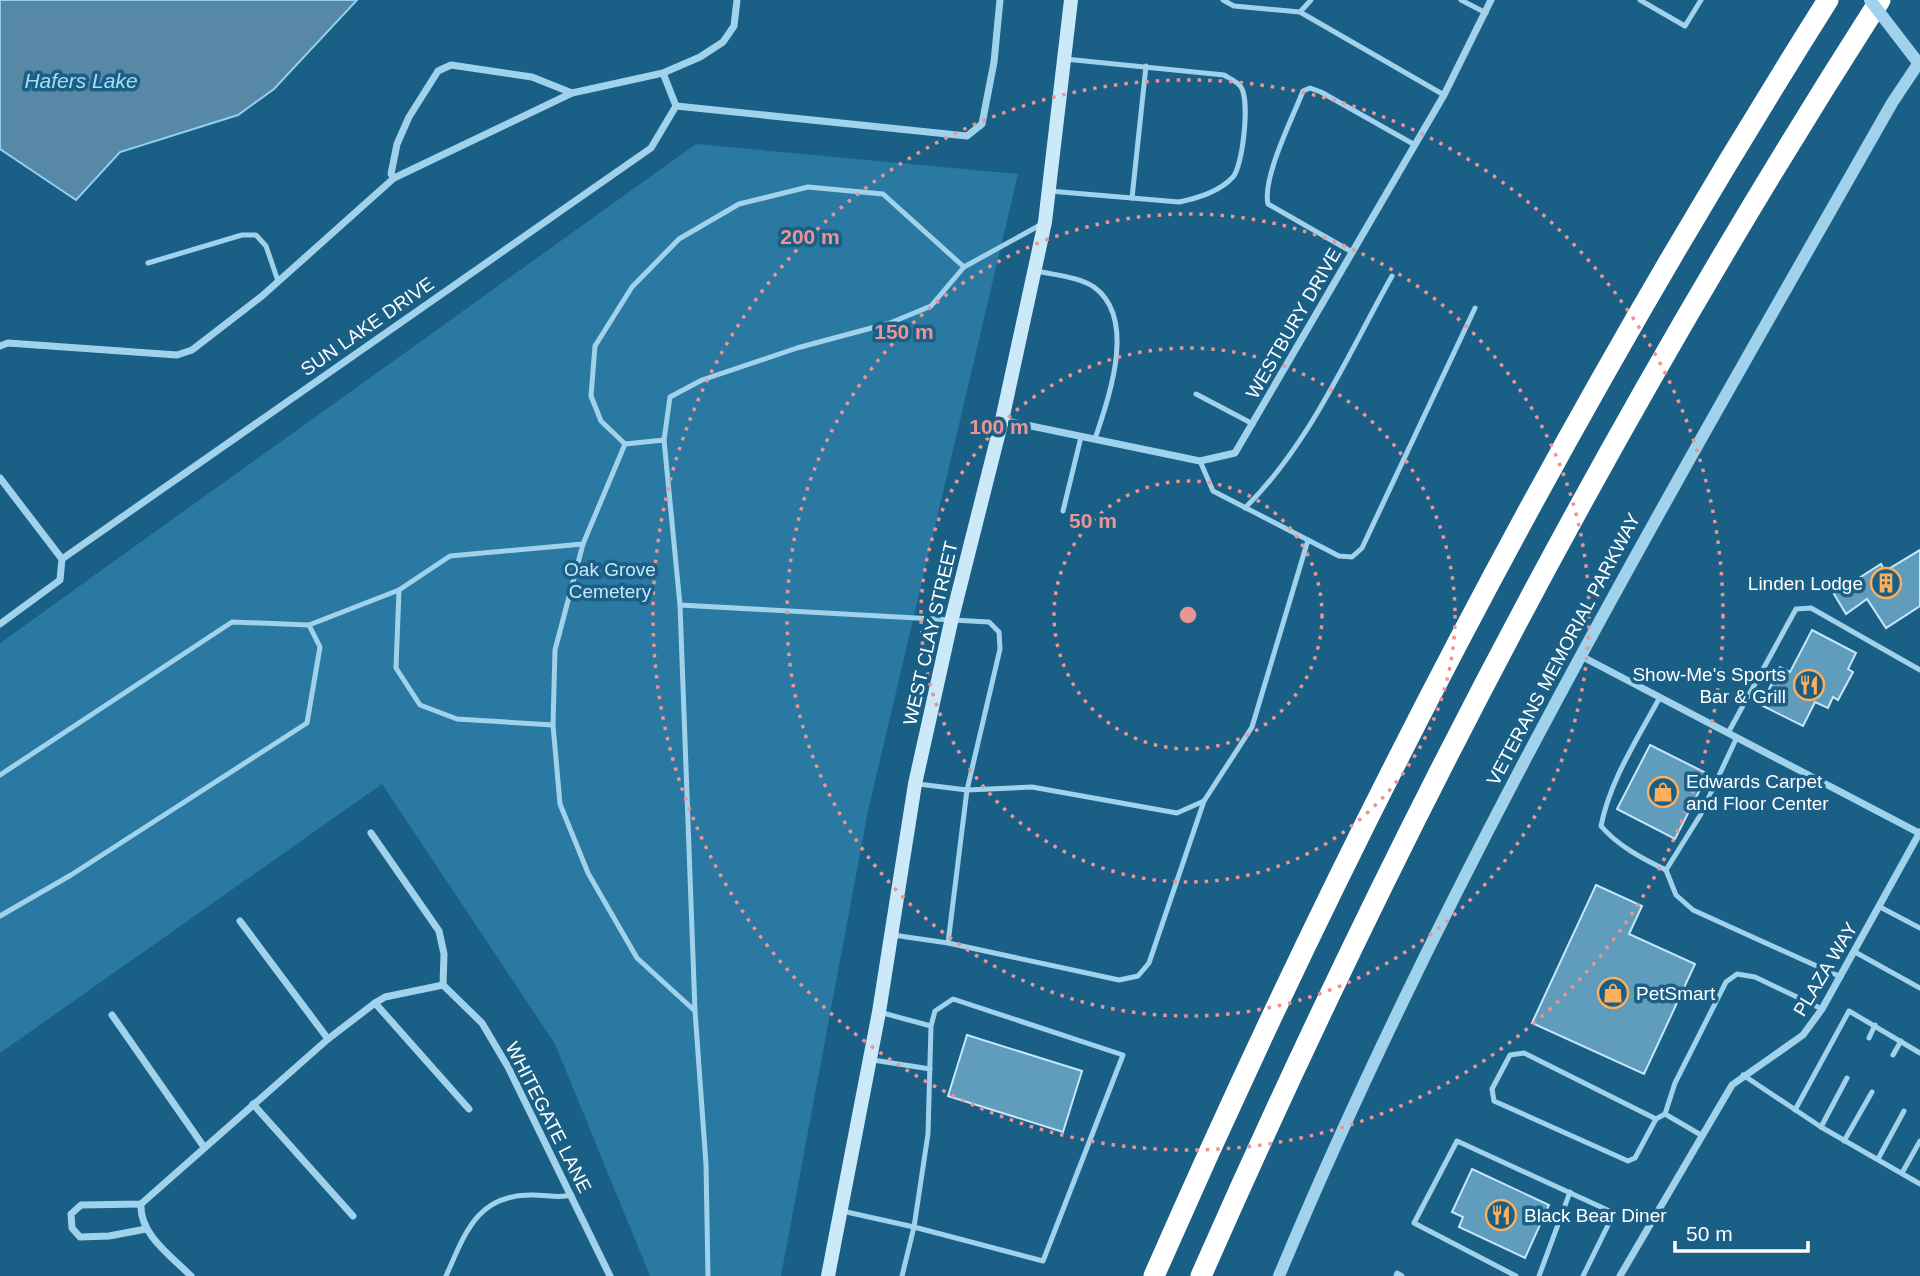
<svg xmlns="http://www.w3.org/2000/svg" width="1920" height="1276" font-family="Arial,sans-serif">
	<style>
		.green { fill: #2979a3 }
		.water { fill: #5789a6; stroke: #92d0ef; stroke-width: 2 }
		.building { fill: #609cbc; stroke: #c5e7f9; stroke-width: 2 }
		.lines { fill: none; stroke-linecap: round; stroke-linejoin: round }
		.service { stroke: #a0d2ec; stroke-width: 5 }
		.minor { stroke: #a0d2ec; stroke-width: 7 }
		.tertiary { stroke: #a0d2ec; stroke-width: 12 }
		.secondary { stroke: #cce9f9; stroke-width: 14 }
		.motorway { stroke: #fff; stroke-width: 21 }
		.tertiary-bridge { stroke: #a0d2ec; stroke-width: 12 }
		.ring { fill: none; stroke: #ea9494; stroke-width: 3.5; stroke-dasharray: 3.5 7 }
		.labels { text-anchor: middle; stroke-width: 7; stroke-linejoin: round; paint-order: stroke }
		.street-label { font-size: 19px; fill: #fff; stroke: #195f86 }
		.park-label { font-size: 19px; fill: #c5e7f9; stroke: #195f86 }
		.poi-label { font-size: 19px; fill: #fff; stroke: #195f86; text-anchor: start }
		.water-label { font-size: 21px; font-style: italic; fill: #abdbf4; stroke: #195f86 }
		.centre { fill: #ea9494; stroke: #195f86; stroke-width: 3.5 }
		.ring-label { font-size: 21px; text-anchor: middle; font-weight: bold; fill: #ea9494; stroke: #195f86; stroke-width: 7; stroke-linejoin: round; paint-order: stroke }
	</style>
	<rect width="100%" height="100%" fill="#195f86"/>
	<polygon class="green" points="696,144 1018,174 868,811 781,1276 650,1276 555,1044 382,784 0,1053 0,643"/>
	<polygon class="water" points="0,0 357,0 274,89 238,115 120,152 76,200 0,149"/>
	<g class="building">
		<polygon points="1920,550 1920,606 1886,628 1867,599 1846,614 1834,594 1881,564 1885,571"/>
		<polygon points="1812,630 1856,653 1848,669 1853,672 1838,700 1833,697 1828,708 1815,702 1803,726 1761,705 1780,667 1790,672"/>
		<polygon points="1650,745 1708,774 1675,839 1617,809"/>
		<polygon points="1596,885 1642,906 1629,934 1695,964 1644,1074 1532,1023"/>
		<polygon points="967,1035 1082,1071 1063,1132 948,1096"/>
		<polygon points="1472,1169 1549,1205 1525,1258 1459,1227 1463,1217 1452,1212"/>
	</g>
	<g class="lines">
		<g class="service">
			<polyline points="1223,0 1234,6 1300,12 1444,95"/>
			<polyline points="1461,0 1486,13"/>
			<polyline points="1640,0 1685,26 1701,0"/>
			<polyline points="1300,12 1311,0"/>
			<path d="M1049,191l130,11c19,-4 40,-10 54,-25 10,-12 17,-76 8,-90 -3,-5 -12,-9 -17,-12l-159,-16"/>
			<polyline points="1132,198 1146,66"/>
			<path d="M1352,252l-84,-48c-6,-26 25,-87 35,-113l7,-3 11,4 94,53"/>
			<polyline points="148,263 242,235 256,235 266,246 278,281"/>
			<path d="M1037,271c17,4 42,6 57,16 44,32 14,112 1,152"/>
			<polyline points="1196,394 1253,424"/>
			<polyline points="664,440 670,397 702,380 797,348 890,323 931,306 964,267 1042,224"/>
			<polyline points="625,444 601,421 591,396 595,346 632,287 679,239 739,204 808,187 883,194 964,267"/>
			<polyline points="1200,461 1213,491 1339,556 1352,557 1362,548 1475,308"/>
			<path d="M1245,508c65,-64 103,-154 147,-232"/>
			<polyline points="1063,511 1081,437"/>
			<polyline points="583,544 555,650 553,725 560,804 588,873 637,958 695,1011"/>
			<polyline points="399,590 396,668 420,705 457,719 553,725"/>
			<polyline points="680,605 695,1011 706,1164 708,1276"/>
			<path d="M1660,697c-22,41 -50,83 -59,129 17,20 42,33 65,44l10,25 17,15 148,67"/>
			<polyline points="1728,733 1796,609 1811,608 1920,670"/>
			<polyline points="0,775 232,622 309,625 399,590 450,556 583,544 625,444 664,440 680,605 989,622 999,632 1000,649 967,790 948,943"/>
			<polyline points="918,784 967,790 1032,787 1177,813 1204,801 1252,727 1308,540"/>
			<polyline points="1666,870 1701,814 1737,737"/>
			<polyline points="1880,907 1920,928"/>
			<polyline points="0,916 71,875 307,723 320,647 309,625"/>
			<polyline points="893,935 948,943 1119,980 1138,976 1149,963 1204,801"/>
			<polyline points="1855,952 1920,988"/>
			<polyline points="879,1012 931,1026 935,1011 953,999 1123,1055 1043,1261 914,1227 928,1134 931,1026"/>
			<polyline points="1869,1038 1875,1025"/>
			<polyline points="1893,1055 1901,1041"/>
			<polyline points="873,1060 930,1069"/>
			<polyline points="1743,1075 1821,1127 1920,1184"/>
			<polyline points="1795,1110 1849,1011 1920,1053"/>
			<polyline points="1656,1119 1524,1053 1510,1055 1492,1089 1494,1101 1628,1161 1635,1158 1656,1119 1665,1114"/>
			<polyline points="1821,1127 1847,1078"/>
			<polyline points="1701,1135 1665,1114 1675,1083 1726,982 1737,974 1755,977 1822,1009"/>
			<polyline points="1844,1141 1872,1092"/>
			<polyline points="1878,1159 1904,1111"/>
			<polyline points="1902,1173 1920,1141"/>
			<polyline points="842,1211 914,1227 902,1276"/>
			<path d="M446,1276c19,-42 30,-80 83,-81 16,-1 27,4 43,0"/>
			<polyline points="1396,1276 1397,1273 1402,1276"/>
			<polyline points="1516,1276 1414,1223 1457,1141 1614,1213 1583,1276"/>
			<polyline points="1539,1276 1570,1192"/>
		</g>
		<g class="minor">
			<polyline points="676,106 967,136 982,124 994,62 1000,0"/>
			<polyline points="394,178 391,174 397,144 409,117 438,71 451,65 532,77 572,93"/>
			<polyline points="0,346 8,343 177,355 192,350 262,296 394,178 572,93 663,73 700,57 723,42 734,26 737,0"/>
			<polyline points="1002,420 1200,461 1235,453 1444,95 1491,0"/>
			<polyline points="0,478 62,559 60,580 0,624"/>
			<polyline points="62,559 651,148 676,106 663,73"/>
			<polyline points="1581,656 1919,833"/>
			<polyline points="371,833 439,931 444,954 443,985"/>
			<polyline points="240,921 328,1039"/>
			<polyline points="375,1003 469,1109"/>
			<polyline points="112,1015 204,1147"/>
			<polyline points="253,1104 353,1216"/>
			<path d="M141,1204c-2,30 30,52 50,72"/>
			<polyline points="146,1229 109,1236 80,1237 72,1228 71,1214 81,1205 141,1204 328,1039 375,1003 385,997 443,985 482,1023 508,1067 610,1276"/>
			<polyline points="1620,1276 1732,1085 1803,1035 1822,1009 1920,832"/>
		</g>
		<path class="tertiary" d="M1279,1276c170,-408 395,-789 613,-1173l28,-42"/>
		<polyline class="secondary" points="828,1276 879,1012 915,784 951,622 1002,420 1045,222 1071,0"/>
		<g class="motorway">
			<path d="M1154,1276c193,-441 417,-869 674,-1276"/>
			<path d="M1201,1276c194,-441 419,-870 679,-1276"/>
		</g>
		<polyline class="tertiary-bridge" points="1870,0 1920,65"/>
	</g>
	<g class="ring">
		<circle cx="1188" cy="615" r="134"/>
		<circle cx="1188" cy="615" r="267"/>
		<circle cx="1188" cy="615" r="401"/>
		<circle cx="1188" cy="615" r="535"/>
	</g>
	<defs>
		<g id="building-ring" transform="scale(1.575)"><circle r="9.5" fill="#195f86" stroke="#ffae5b" stroke-width="1.5"/><path d="M-4-6H4V6H1V3H-1V6H-4ZM-2.5-4.3h1.7v1.8h-1.7ZM.8-4.3h1.7v1.8H.8ZM-2.5-1h1.7V.8h-1.7ZM.8-1h1.7V.8H.8Z" fill="#ffae5b"/></g>
		<g id="restaurant-ring" transform="scale(1.575)"><circle r="9.5" fill="#195f86" stroke="#ffae5b" stroke-width="1.5"/><path d="M-5-6h1v4h1v-4h1v4h1v-4h1v5L-1.5 .5V6h-2V.5L-5-1ZM5-6V6H3V1.5H1.5Q1.5-4 5-6Z" fill="#ffae5b"/></g>
		<g id="shop-ring" transform="scale(1.575)"><circle r="9.5" fill="#195f86" stroke="#ffae5b" stroke-width="1.5"/><path d="M-5-2.5h2.3a2.7 3.5 0 0 1 5.4 0H5L5.5 6h-11ZM-1.5-2.5h3a1.5 2.3 0 0 0-3 0Z" fill="#ffae5b"/></g>
	</defs>
	<g fill-rule="evenodd">
		<use href="#building-ring" x="1886" y="583"/>
		<use href="#restaurant-ring" x="1809" y="685"/>
		<use href="#shop-ring" x="1663" y="792"/>
		<use href="#shop-ring" x="1613" y="993"/>
		<use href="#restaurant-ring" x="1501" y="1215"/>
	</g>
	<g class="labels">
		<g class="street-label">
			<text transform="translate(1293 323) rotate(-60)" y="7">WESTBURY DRIVE</text>
			<text transform="translate(367 326) rotate(-35)" y="7">SUN LAKE DRIVE</text>
			<text transform="translate(930 633) rotate(-77)" y="7">WEST CLAY STREET</text>
			<text transform="translate(1563 649) rotate(-62)" y="7">VETERANS MEMORIAL PARKWAY</text>
			<text transform="translate(1825 969) rotate(-59)" y="7">PLAZA WAY</text>
			<text transform="translate(549 1117) rotate(63)" y="7">WHITEGATE LANE</text>
		</g>
		<g class="park-label">
			<text x="610" y="576">Oak Grove<tspan x="610" dy="22">Cemetery</tspan></text>
		</g>
		<g class="poi-label">
			<text x="1863" y="590" text-anchor="end">Linden Lodge</text>
			<text x="1786" y="681" text-anchor="end">Show-Me's Sports<tspan x="1786" dy="22">Bar &amp; Grill</tspan></text>
			<text x="1686" y="788">Edwards Carpet<tspan x="1686" dy="22">and Floor Center</tspan></text>
			<text x="1636" y="1000">PetSmart</text>
			<text x="1524" y="1222">Black Bear Diner</text>
		</g>
		<g class="water-label">
			<text x="81" y="88">Hafers Lake</text>
		</g>
	</g>
	<circle cx="1188" cy="615" r="10" class="centre"/>
	<g class="ring-label">
		<text x="810" y="244">200 m</text>
		<text x="904" y="339">150 m</text>
		<text x="999" y="434">100 m</text>
		<text x="1093" y="528">50 m</text>
	</g>
	<path d="M1675 1241v10h133v-10" fill="none" stroke="#ffffff" stroke-width="3.5"/>
	<text x="1686" y="1241" font-size="21" fill="#ffffff" stroke="#195f86" stroke-width="5" paint-order="stroke">50 m</text>
</svg>
